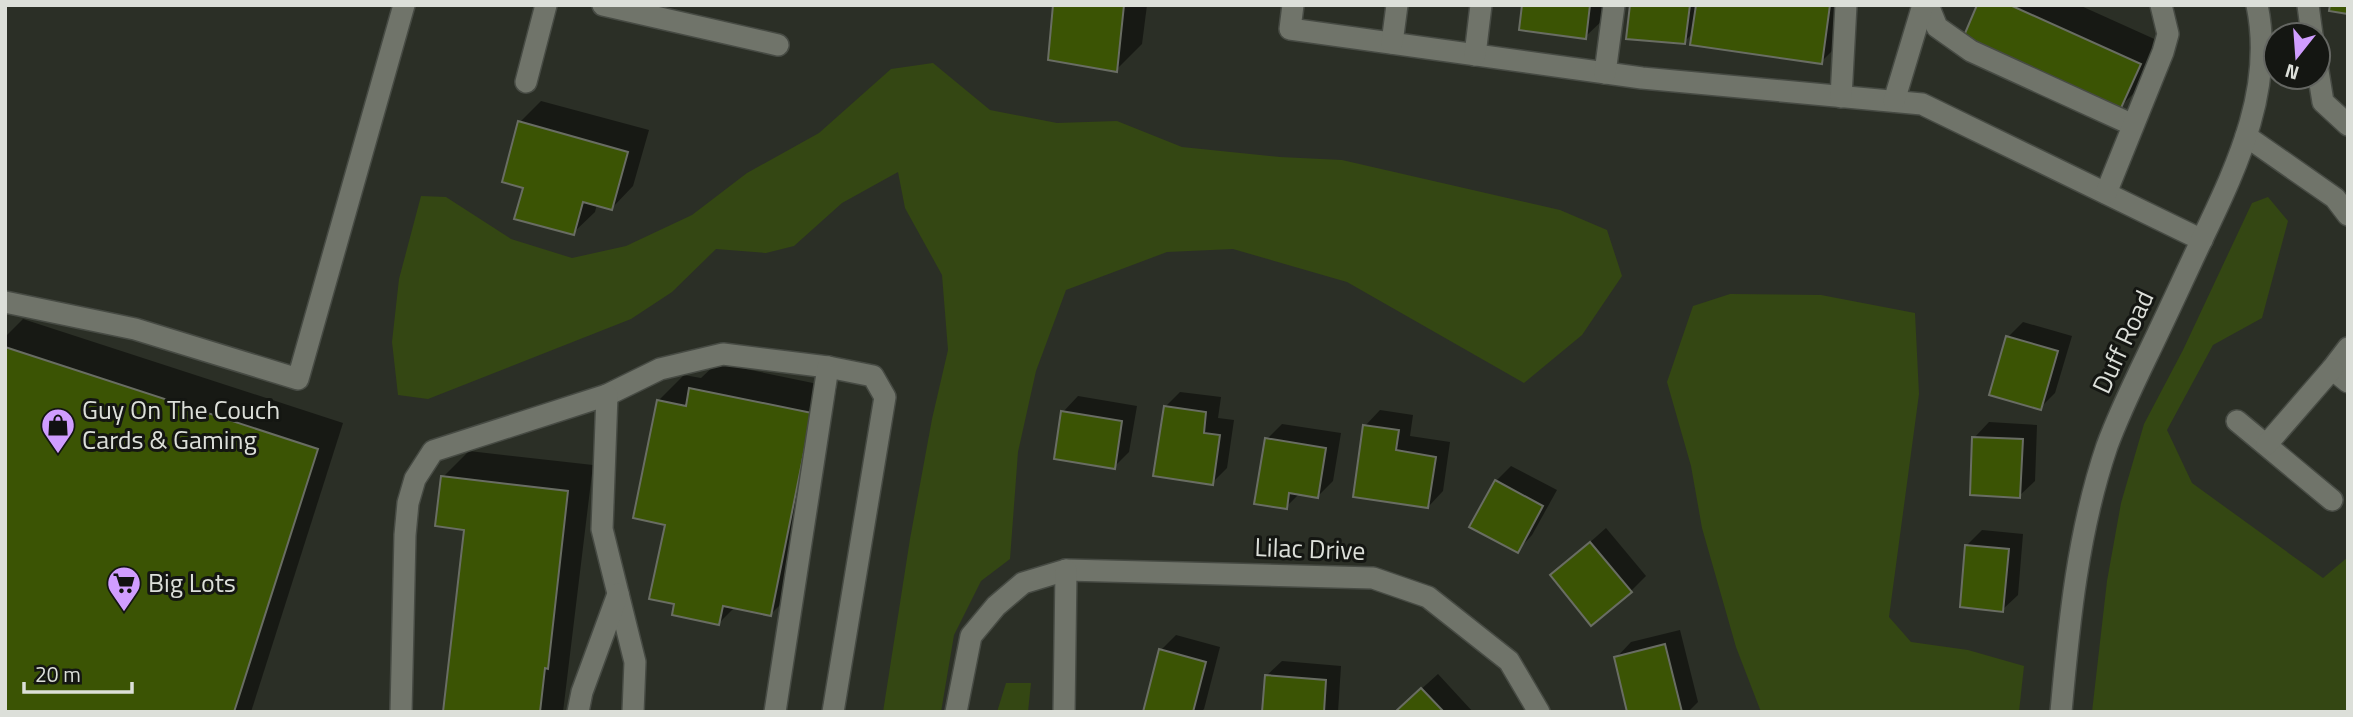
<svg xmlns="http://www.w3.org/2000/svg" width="2353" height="717" font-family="'Titillium Web',sans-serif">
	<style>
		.green { fill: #344713 }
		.shadow { fill: #0007 }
		.building { fill: #3b5404; stroke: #696d63; stroke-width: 2 }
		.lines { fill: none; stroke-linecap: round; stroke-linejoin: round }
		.minor-casing { stroke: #474b44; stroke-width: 24 }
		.minor { stroke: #70746a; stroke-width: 21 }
		.labels { text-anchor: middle; stroke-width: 6; stroke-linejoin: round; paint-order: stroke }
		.street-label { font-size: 26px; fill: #dcdfd9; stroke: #141612 }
		.poi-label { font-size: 26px; fill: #dcdfd9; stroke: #141612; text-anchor: start }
	</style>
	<rect width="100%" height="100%" fill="#2b2f26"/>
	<g class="green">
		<polygon points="933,63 990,110 1057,123 1117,121 1182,147 1280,157 1342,160 1560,210 1607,230 1622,276 1582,335 1524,383 1347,282 1233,249 1167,252 1066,290 1036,371 1018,452 1010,559 981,581 954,635 941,712 883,712 910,539 932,419 948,350 942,275 905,208 898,172 842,203 794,246 766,253 716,249 672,292 631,319 428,399 398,395 392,342 399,279 421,196 446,197 511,239 572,258 626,246 692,215 747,173 819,133 891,69"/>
		<polygon points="2268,197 2288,221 2262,318 2213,345 2167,430 2192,483 2323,578 2348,557 2348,712 2092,712 2107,581 2121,503 2144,424 2183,350 2252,203"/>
		<polygon points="1730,294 1821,295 1915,313 1919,394 1889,617 1911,642 1968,650 2024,666 2019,712 1761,712 1736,647 1702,528 1691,466 1667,382 1693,306"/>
		<polygon points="1006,683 1031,683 1028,712 997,712"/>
	</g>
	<g class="shadow">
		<polygon points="1055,5 1147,5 1142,44 1116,70"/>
		<polygon points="1524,5 1608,5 1607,16 1585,37"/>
		<polygon points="1632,5 1851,5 1847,36 1821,62 1694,32 1684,42"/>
		<polygon points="1979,5 2079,5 2161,42 2142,85 2121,106"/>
		<polygon points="541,101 649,130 633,186 612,208 597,204 595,212 573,233 520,122"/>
		<polygon points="23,319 343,423 251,712 5,712 5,337"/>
		<polygon points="2023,322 2072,336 2055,393 2040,408 2008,337"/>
		<polygon points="717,363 837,388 797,588 771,614 735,607 719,623 676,602 667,523 658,401 684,375 701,378"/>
		<polygon points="1180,392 1221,397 1218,418 1234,420 1227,468 1212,483 1165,407"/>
		<polygon points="1078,396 1137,406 1129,452 1114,467 1063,412"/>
		<polygon points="1380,410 1413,415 1410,436 1450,442 1443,491 1428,507 1365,426"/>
		<polygon points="1989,422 2037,425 2035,481 2019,496 1974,438"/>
		<polygon points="1282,424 1341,433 1333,481 1318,496 1300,493 1286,507 1267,439"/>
		<polygon points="469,451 593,465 563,712 445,712 466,528 443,477"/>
		<polygon points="1511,466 1557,490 1532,535 1517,551 1496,481"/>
		<polygon points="1606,528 1646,576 1631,591 1553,575"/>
		<polygon points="1982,530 2023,534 2018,595 2002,610 1967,545"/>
		<polygon points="1680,630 1698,702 1688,712 1629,712 1616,658 1631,642"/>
		<polygon points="1176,635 1220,647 1204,709 1201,712 1145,712 1161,650"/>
		<polygon points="1282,661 1341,666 1338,712 1264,712 1266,676"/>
		<polygon points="1438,674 1473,712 1397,712 1407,702"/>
	</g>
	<g class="building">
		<polygon points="1053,5 1124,5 1117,72 1048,60"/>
		<polygon points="1522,5 1590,5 1586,39 1519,30"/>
		<polygon points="1630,5 1690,5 1685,44 1626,39"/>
		<polygon points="1696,5 1830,5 1822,64 1690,45"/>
		<polygon points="1977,5 2010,5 2141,64 2121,108 1963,38"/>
		<polygon points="2330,5 2348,5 2348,14 2329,11"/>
		<polygon points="518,121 628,152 612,210 583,202 574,235 514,219 523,188 502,182"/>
		<polygon points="2006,336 2058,351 2041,410 1989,395"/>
		<polygon points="5,347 318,449 234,712 5,712"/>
		<polygon points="689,388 812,413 771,616 723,606 719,625 672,615 674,604 649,599 665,525 633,518 657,400 686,406"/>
		<polygon points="1164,406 1206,412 1204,433 1220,435 1213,485 1153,476"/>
		<polygon points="1061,411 1122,421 1115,469 1054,459"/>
		<polygon points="1363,425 1399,430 1396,450 1436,457 1428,508 1353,497"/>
		<polygon points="1972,437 2023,439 2020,498 1970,495"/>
		<polygon points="1265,438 1326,448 1318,498 1289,493 1287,509 1254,504"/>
		<polygon points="441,476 568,491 548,669 545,668 540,712 443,712 464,530 435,526"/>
		<polygon points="1495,480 1543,506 1518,553 1469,527"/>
		<polygon points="1590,542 1632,592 1591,626 1550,575"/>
		<polygon points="1965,545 2009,549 2003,612 1960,607"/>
		<polygon points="1665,644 1682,712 1627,712 1614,657"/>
		<polygon points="1159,649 1206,662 1193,712 1143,712"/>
		<polygon points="1265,675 1326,680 1324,712 1262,712"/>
		<polygon points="1421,688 1444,712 1395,712"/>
	</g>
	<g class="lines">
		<g class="minor-casing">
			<g id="minor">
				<polyline points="603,5 778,45"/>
				<polyline points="1293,5 1290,29 1642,78 1922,104 2202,240"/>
				<polyline points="1928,5 1937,27 1971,51 2133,125"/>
				<polyline points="2308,5 2312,35"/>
				<polyline points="1392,43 1397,5"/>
				<polyline points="1475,55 1481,5"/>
				<polyline points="2318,71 2323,102 2348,125"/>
				<polyline points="1605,73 1614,5"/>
				<polyline points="526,82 546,5"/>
				<polyline points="1841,97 1846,5"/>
				<polyline points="1894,101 1923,5"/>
				<polyline points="2246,136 2335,198 2348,215"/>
				<polyline points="2106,193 2163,52 2168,34 2161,5"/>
				<polyline points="5,302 135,329 298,379 404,5"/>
				<polyline points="2348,348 2332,369 2348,382"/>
				<polyline points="607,395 660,369 723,354 828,367"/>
				<polyline points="2237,421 2332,500"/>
				<polyline points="2267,444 2332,369"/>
				<polyline points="401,712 405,535 408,503 415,479 433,451 607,395 602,529 635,662 633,712"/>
				<polyline points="578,712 582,692 618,594"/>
				<polyline points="775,712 828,367 873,376 885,397 833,712"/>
				<polyline points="956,712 971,636 996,606 1023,583 1066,570 1373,578 1428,597 1509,661 1539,712"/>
				<polyline points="1064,712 1066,570"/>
				<path d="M2061,712c8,-90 17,-181 46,-266 11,-30 25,-59 39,-88 20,-41 39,-83 59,-125 34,-71 69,-147 52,-228"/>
			</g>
		</g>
		<use href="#minor" class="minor"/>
	</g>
	<defs>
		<g id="shop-pin" transform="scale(1.75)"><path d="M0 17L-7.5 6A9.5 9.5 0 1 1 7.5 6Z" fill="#d09dff" stroke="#141612"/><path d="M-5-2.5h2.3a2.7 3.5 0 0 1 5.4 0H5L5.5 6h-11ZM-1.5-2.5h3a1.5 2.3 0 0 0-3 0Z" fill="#111"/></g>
		<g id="supermarket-pin" transform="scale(1.75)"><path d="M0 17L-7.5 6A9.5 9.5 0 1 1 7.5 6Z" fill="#d09dff" stroke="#141612"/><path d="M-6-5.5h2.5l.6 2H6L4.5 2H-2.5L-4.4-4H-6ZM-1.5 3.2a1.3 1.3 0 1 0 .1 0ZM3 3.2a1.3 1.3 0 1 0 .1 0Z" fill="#111"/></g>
	</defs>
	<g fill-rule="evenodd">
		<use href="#shop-pin" x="58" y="425"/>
		<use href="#supermarket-pin" x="124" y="583"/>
	</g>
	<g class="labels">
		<g class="street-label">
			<text transform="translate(2123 342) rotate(-65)" y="9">Duff Road</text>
			<text transform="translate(1310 549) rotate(2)" y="9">Lilac Drive</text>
		</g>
		<g class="poi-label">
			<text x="82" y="419">Guy On The Couch<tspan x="82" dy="30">Cards &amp; Gaming</tspan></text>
			<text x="148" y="592">Big Lots</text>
		</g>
	</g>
	<rect width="2353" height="717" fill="none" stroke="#dcdfd9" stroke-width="14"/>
	<g transform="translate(2297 56) rotate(197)"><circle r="33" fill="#141612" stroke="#646662" stroke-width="2"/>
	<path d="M0-5L12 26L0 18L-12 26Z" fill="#d09dff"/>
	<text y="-10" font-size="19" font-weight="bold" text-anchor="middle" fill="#dcdfd9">N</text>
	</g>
	<path d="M24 682v10h108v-10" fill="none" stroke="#dcdfd9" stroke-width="3.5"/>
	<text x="35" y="682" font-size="21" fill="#dcdfd9" stroke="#141612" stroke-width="5" paint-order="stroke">20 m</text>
</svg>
